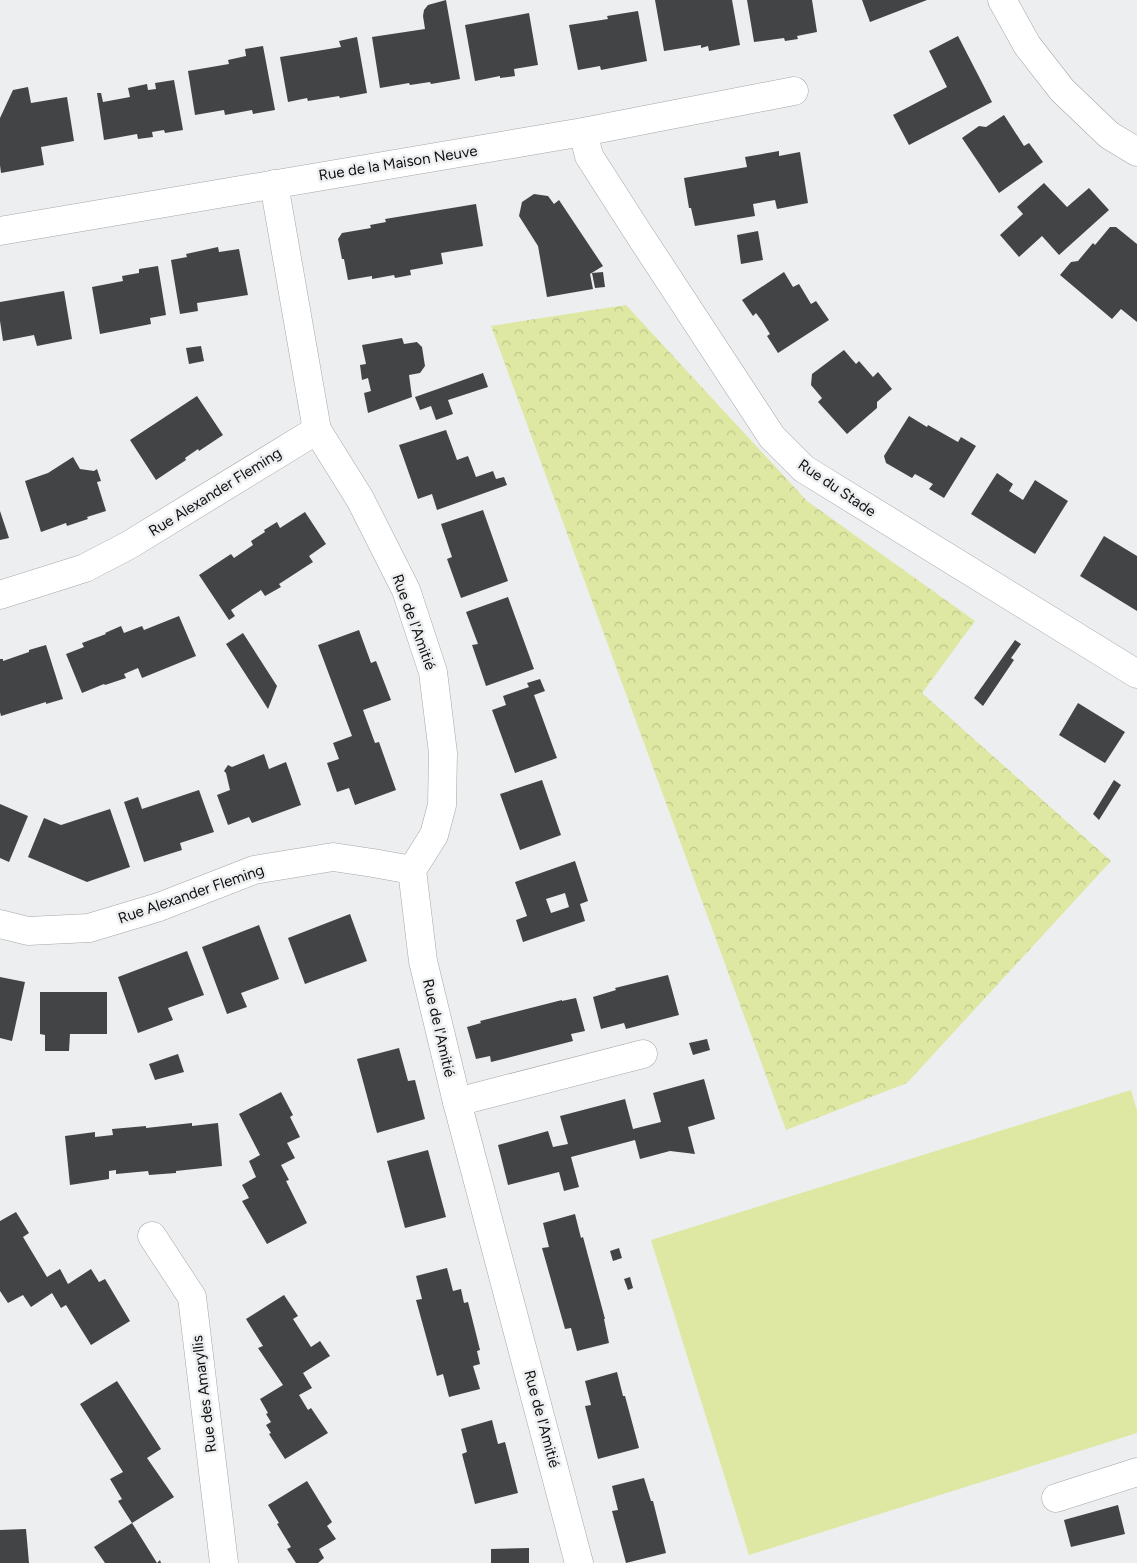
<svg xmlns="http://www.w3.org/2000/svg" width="1137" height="1563" font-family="Figtree,sans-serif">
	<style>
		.grass { fill: #dee8a2 }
		.forest { fill: url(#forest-crowns) }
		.building { fill: #434446; fill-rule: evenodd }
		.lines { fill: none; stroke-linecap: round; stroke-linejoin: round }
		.minor-casing { stroke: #a4a6a8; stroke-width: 29 }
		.minor { stroke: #fff; stroke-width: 28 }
		.labels { text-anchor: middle; stroke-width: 5; stroke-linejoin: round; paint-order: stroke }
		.street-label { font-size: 15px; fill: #0e0f0f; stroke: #eceef0 }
	</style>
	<defs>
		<pattern id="forest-crowns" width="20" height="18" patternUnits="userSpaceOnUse" patternTransform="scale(1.25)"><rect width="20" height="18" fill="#dee8a2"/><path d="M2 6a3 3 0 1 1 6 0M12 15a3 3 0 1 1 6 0" fill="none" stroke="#bdc68a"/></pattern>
	</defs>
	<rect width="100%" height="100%" fill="#eceef0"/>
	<polygon class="grass" points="1131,1090 1137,1111 1137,1433 749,1555 651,1240"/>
	<polygon class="forest" points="626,305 807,501 975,621 922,693 1111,861 907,1083 786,1130 491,326"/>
	<g class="building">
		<polygon points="446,0 460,79 431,84 430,82 410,85 409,83 380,88 372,37 425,29 423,16 424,10 428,5"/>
		<polygon points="655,0 732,0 740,45 709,51 708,46 701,48 701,45 664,51"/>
		<polygon points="747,0 812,0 817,32 797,36 798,39 785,41 784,38 754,42"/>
		<polygon points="862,0 927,0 870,22"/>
		<polygon points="638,11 647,61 601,70 600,66 578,70 569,25 608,19 607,16"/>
		<polygon points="529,13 538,65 514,69 515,76 500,78 500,76 475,81 465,25"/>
		<polygon points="958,36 992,102 909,145 893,115 947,87 929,51"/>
		<polygon points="357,37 367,93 340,98 339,96 308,101 307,98 288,102 280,57 341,47 339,41"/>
		<polygon points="263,46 275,110 253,114 252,110 225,115 224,110 195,115 188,71 229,64 228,60 246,56 245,49"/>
		<polygon points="174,80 183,130 165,133 164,130 152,132 153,137 138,139 137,134 104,140 97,93 101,93 103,102 130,97 128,88 147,84 148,90 156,89 155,83"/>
		<polygon points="28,87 31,103 67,97 74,141 41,147 44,165 1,173 0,165 0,118 13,90"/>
		<polygon points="1004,115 1024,146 1029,143 1043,162 999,193 962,138 979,126 986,127"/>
		<polygon points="779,151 779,156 800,152 808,203 777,209 775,200 753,204 755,216 695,226 691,208 689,208 684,178 747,167 745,157"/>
		<polygon points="1044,183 1067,207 1089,188 1109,210 1059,255 1042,236 1019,257 1000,235 1023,214 1017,207"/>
		<polygon points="534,194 548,196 554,204 559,200 603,266 590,274 593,289 547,297 538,246 519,216 522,202"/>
		<polygon points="476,204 483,246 441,253 443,264 410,270 411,275 395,278 394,275 372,279 372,276 348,280 344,259 342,259 338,239 342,233 371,228 370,225 386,222 385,219"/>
		<polygon points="1110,227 1116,227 1137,244 1137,322 1121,309 1112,319 1060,275 1071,262 1078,261 1093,243 1095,245"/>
		<polygon points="758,231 763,260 741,264 737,235"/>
		<polygon points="218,247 219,252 239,249 248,295 197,303 198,311 180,314 171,260 187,257 186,254"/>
		<polygon points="158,266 166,315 150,318 151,324 100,334 92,287 123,281 122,276 139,273 139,269"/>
		<polygon points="603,272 605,287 595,288 592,273"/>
		<polygon points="784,272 793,287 799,284 811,304 816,301 829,320 778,353 767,336 770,334 762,321 756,313 753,316 742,300"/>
		<polygon points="64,291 72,339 37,346 34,335 3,341 0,321 0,302"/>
		<polygon points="402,338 404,344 417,342 422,347 425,366 420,373 409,375 412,397 368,413 364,393 371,391 368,378 362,380 360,365 366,364 362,345"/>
		<polygon points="201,346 204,361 189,364 186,348"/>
		<polygon points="844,350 856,364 859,361 873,377 878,372 892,389 877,402 877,408 847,434 818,402 822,398 811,385 812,374"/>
		<polygon points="483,373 488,387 448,400 453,414 436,420 431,406 420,410 415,397"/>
		<polygon points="197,396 223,435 199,451 198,449 185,458 186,460 156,480 130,440"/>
		<polygon points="909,416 927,427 928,425 958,442 961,437 976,446 944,498 929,489 933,484 915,474 912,478 886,463 884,456"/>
		<polygon points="446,430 457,460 468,456 476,477 493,471 496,479 504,477 507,485 437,510 432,494 418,499 399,445"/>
		<polygon points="73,457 80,469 94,471 97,469 101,481 97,482 106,511 87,517 88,519 67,526 66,523 41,532 25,481 48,473"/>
		<polygon points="997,473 1013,484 1009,491 1023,500 1035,480 1068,501 1035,554 971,514"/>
		<polygon points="483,510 508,581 461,598 447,559 452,557 441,524"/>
		<polygon points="0,511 9,538 0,540"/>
		<polygon points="305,512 326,544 309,556 313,562 279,584 281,587 265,596 261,590 231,610 235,616 229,620 199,575 231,554 234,558 253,545 251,541 265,532 264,530 277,522 280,528"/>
		<polygon points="1104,536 1137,556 1137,611 1080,576"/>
		<polygon points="508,597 534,669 486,686 472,645 478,644 466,612"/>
		<polygon points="179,616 196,656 142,678 138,668 124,674 126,678 105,685 104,684 82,693 66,654 84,647 82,643 106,634 105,633 121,626 124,633 142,626 144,630"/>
		<polygon points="359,630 371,663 376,661 391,700 363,710 375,743 379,742 396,790 355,805 349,788 337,792 327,763 339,759 333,743 352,736 318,645"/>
		<polygon points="243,633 277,686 268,709 226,644"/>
		<polygon points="1015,640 1021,644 1011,658 1014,660 983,706 974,698"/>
		<polygon points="46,645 63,699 46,704 46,702 1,716 0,712 0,659 3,659 3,661 29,652 29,650"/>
		<polygon points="540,679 545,691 534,695 557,758 515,773 492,710 506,705 503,696 529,687 527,683"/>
		<polygon points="1078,703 1125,732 1105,763 1059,735"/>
		<polygon points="264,754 269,769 286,762 301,805 252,823 249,817 228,825 217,795 230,790 226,773 224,771 228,765 232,767"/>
		<polygon points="542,780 561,835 520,850 500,794"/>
		<polygon points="1114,780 1121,785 1099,820 1093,814"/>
		<polygon points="199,790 214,832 180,843 182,850 144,862 124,802 138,797 142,809"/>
		<polygon points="0,804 28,816 9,862 0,858"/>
		<polygon points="110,809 130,867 87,882 28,857 44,818 61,825"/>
		<path d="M575,861l13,40 -8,3 5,17 -62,21 -7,-22 11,-4 -12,-34zM565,893l4,14 -18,6 -5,-14z"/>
		<polygon points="350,914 367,961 305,984 288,938"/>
		<polygon points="259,925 279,979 241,993 247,1007 227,1014 202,947"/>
		<polygon points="187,951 204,995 168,1008 173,1020 138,1033 118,977"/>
		<polygon points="668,975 679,1015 626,1029 624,1023 601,1029 593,997 616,990 615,988"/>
		<polygon points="0,977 25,982 12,1041 0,1038"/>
		<polygon points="40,992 107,992 107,1034 70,1034 69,1051 45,1051 45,1035 40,1034"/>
		<polygon points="576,998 585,1031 571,1034 573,1041 491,1062 490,1056 476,1059 467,1027 481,1023 480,1021 562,1000 562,1001"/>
		<polygon points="707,1039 710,1050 693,1055 689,1043"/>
		<polygon points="399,1048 408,1081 415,1080 425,1119 377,1133 357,1059"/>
		<polygon points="178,1054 184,1072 155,1080 149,1064"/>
		<polygon points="704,1079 715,1119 688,1127 695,1154 670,1151 640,1159 635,1140 571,1157 579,1187 564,1191 559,1172 508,1185 498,1145 548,1131 553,1147 568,1144 560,1116 625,1099 633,1129 661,1122 653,1093"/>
		<polygon points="281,1092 293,1115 290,1117 300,1137 287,1143 295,1158 281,1165 289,1180 286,1181 307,1223 267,1244 242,1201 249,1198 242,1185 256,1177 249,1161 260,1155 239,1114"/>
		<polygon points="192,1123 192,1126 218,1123 222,1166 176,1171 176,1173 149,1175 148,1171 116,1174 116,1170 109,1171 109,1179 70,1185 65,1136 95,1132 95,1137 113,1135 112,1129 146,1126 146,1128"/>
		<polygon points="428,1150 446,1217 405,1228 387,1161"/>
		<polygon points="16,1212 29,1233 23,1237 47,1277 60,1269 68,1284 91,1269 99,1282 105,1279 130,1321 91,1345 66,1305 61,1308 52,1293 31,1307 23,1295 8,1303 0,1291 0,1221"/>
		<polygon points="575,1214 581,1238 583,1237 605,1319 604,1319 609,1343 577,1351 571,1328 565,1329 542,1248 549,1247 543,1223"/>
		<polygon points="619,1248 622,1258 613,1261 610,1251"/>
		<polygon points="447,1268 453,1291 461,1289 464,1303 468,1302 480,1350 477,1351 480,1364 473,1366 480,1389 449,1397 443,1374 437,1376 416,1300 422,1299 416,1276"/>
		<polygon points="630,1277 633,1288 628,1290 624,1279"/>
		<polygon points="284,1295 298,1316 293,1319 311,1347 320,1341 330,1356 303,1373 312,1388 299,1395 308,1410 311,1408 328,1433 285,1459 269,1434 271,1433 266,1425 271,1422 266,1414 268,1413 260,1399 283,1385 258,1348 263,1346 246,1319"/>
		<polygon points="617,1372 623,1396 625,1396 639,1448 598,1459 585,1406 591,1405 585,1381"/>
		<polygon points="117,1381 161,1449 147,1458 174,1497 132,1523 118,1501 122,1499 110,1479 123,1472 80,1404"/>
		<polygon points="492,1420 498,1444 505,1442 518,1493 475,1504 462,1454 467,1452 461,1429"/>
		<polygon points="644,1478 651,1501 653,1501 666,1553 626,1563 612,1511 618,1510 612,1486"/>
		<polygon points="307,1481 332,1522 327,1526 336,1539 319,1549 324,1558 318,1563 296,1563 287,1549 291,1547 277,1524 279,1523 268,1505"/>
		<polygon points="1118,1505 1125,1534 1071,1547 1064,1520"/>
		<polygon points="132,1523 157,1563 160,1560 161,1563 105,1563 94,1547"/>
		<polygon points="26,1529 29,1563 0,1563 0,1530"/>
		<polygon points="529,1548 529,1563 491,1563 491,1549"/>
	</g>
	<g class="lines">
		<g class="minor-casing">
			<g id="minor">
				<polyline points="1002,0 1027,45 1062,90 1109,135 1137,152"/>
				<polyline points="583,132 589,156 637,231 772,437 804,469 1137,674"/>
				<polyline points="274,184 317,430 360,499 406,590 433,672 443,753 442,805 434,835 412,870 423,961 457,1102 579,1563"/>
				<polyline points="0,231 583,132 794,91"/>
				<polyline points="0,595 85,568 129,545 317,430"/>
				<polyline points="0,924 28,931 89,928 159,907 254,870 333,857 373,863 412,870"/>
				<polyline points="457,1102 643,1054"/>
				<polyline points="152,1236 192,1297 224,1563"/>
				<polyline points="1056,1498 1137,1472"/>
			</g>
		</g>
		<use href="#minor" class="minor"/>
	</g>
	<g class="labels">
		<g class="street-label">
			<text transform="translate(398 163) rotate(-9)" y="5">Rue de la Maison Neuve</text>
			<text transform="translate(837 488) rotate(34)" y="5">Rue du Stade</text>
			<text transform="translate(215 492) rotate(-32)" y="5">Rue Alexander Fleming</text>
			<text transform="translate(414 622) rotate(70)" y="5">Rue de l'Amitié</text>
			<text transform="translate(191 894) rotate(-19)" y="5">Rue Alexander Fleming</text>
			<text transform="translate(439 1028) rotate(77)" y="5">Rue de l'Amitié</text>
			<text transform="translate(204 1394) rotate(-97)" y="5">Rue des Amaryllis</text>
			<text transform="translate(542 1419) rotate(75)" y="5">Rue de l'Amitié</text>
		</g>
	</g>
</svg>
